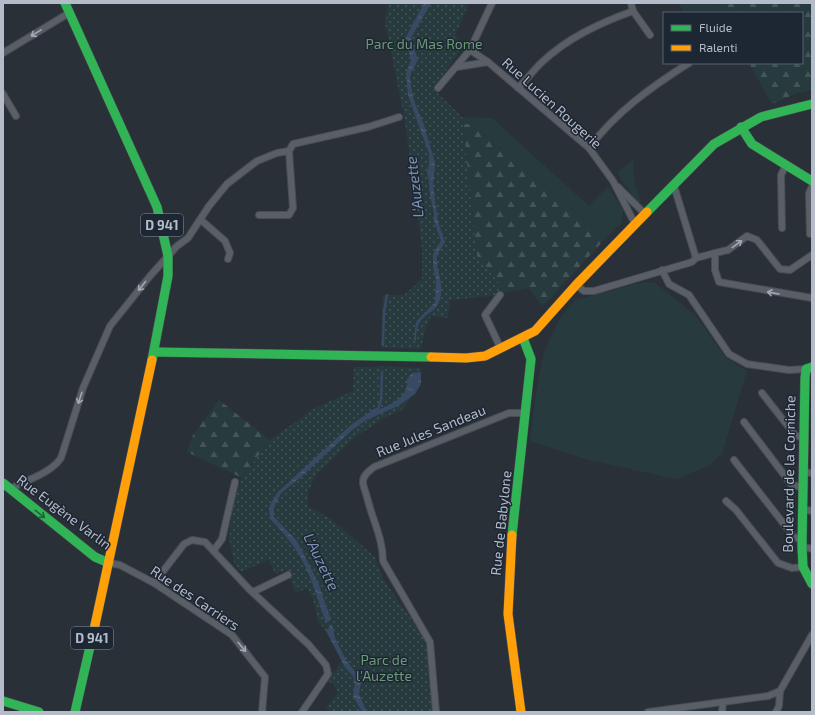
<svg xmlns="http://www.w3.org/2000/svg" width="815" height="715" font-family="'Exo 2',sans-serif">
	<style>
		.grass { fill: #273a3e }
		.forest { fill: url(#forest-firs) }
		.park { fill: url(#park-dots) }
		.water { fill: url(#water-ripples) }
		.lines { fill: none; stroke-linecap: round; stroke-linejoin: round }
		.stream { stroke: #384963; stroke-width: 2.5 }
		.street-casing { stroke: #484c53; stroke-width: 8 }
		.fast-casing { stroke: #484c53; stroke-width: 10 }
		.slow-casing { stroke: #484c53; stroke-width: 10 }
		.street { stroke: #5a5e66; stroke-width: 6 }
		.fast { stroke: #30b455; stroke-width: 9 }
		.slow { stroke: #ff9f0a; stroke-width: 9 }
		.oneway { stroke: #a2a9b5 }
		.oneway2 { stroke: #255f41 }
		.labels { text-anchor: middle; stroke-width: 3; stroke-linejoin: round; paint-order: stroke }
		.shield { fill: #1d2633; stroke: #878f9c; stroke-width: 1 }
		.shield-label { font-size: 13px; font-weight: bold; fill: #b4bcc9 }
		.park-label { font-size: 14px; fill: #6b9a76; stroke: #1d2633 }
		.street-label { font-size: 14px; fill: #b4bcc9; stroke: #1d2633 }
		.water-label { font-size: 15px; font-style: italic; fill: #7c92b1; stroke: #1d2633 }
	</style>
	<defs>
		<pattern id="forest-firs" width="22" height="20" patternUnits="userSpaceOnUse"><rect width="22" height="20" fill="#273a3e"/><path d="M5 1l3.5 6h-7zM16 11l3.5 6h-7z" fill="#445559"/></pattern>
		<pattern id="park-dots" width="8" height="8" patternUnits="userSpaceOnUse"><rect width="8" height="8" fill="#273a3e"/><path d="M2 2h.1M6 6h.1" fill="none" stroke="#445559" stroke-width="1.8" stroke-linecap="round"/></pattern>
		<pattern id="water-ripples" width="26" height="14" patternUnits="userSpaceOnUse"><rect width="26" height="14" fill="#384963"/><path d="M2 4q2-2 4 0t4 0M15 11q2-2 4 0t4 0" fill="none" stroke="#526178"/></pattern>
	</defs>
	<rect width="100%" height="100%" fill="#2a3038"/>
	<g class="grass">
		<path d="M679,3h35c5,5 15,6 22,10h-52z"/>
		<polygon points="462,117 492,118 589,206 608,187 623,210 622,222 606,238 471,125 463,123"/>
		<polygon points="633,160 635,186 641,201 638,203 617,173"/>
		<polygon points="643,282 655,283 695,315 726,358 747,371 722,454 708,466 676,479 585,459 530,441 536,393 544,352 560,318 575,300"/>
	</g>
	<g class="forest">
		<path d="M714,3h98v87l-15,3 -25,11 -23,-41h53v-50h-66c-7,-4 -17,-5 -22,-10z"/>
		<polygon points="463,123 471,125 606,238 543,306 528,288 506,292 503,290 477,257"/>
		<polygon points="219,400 270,440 242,478 187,452 193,435"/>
	</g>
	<g class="park">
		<polygon points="389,3 469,3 456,34 462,48 433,89 462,117 477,256 506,292 500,295 450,300 448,318 431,316 425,330 421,349 381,348 383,295 404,295 422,279 422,247 405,121 385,23"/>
		<polygon points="377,366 421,368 421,384 402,410 384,418 353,439 316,475 308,491 308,506 332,520 375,557 383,579 424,637 427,651 433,712 331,712 326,708 338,692 334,685 327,680 342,662 329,635 318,621 313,599 307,588 296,593 287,570 276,574 268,560 241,572 234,562 229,538 234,498 242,478 270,440 315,408 353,391 354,367 375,367"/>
	</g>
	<g class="water">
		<path d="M424,3h7l-20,35 7,22 -8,15 1,11 3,15 10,24 11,38 -2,23 5,36 7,20 -8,13c-2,17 9,28 2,47 -7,16 -23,9 -23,39l-2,-1 2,-18 19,-20 1,-23 -3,-12v-13l8,-13 -7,-20v-9l-4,-16 -1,-14 -2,-10 2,-8v-10l-21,-59 -2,-22 5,-13 -5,-20 1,-5z"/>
		<path d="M421,372v12l-6,10 -17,12 -32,14 -15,11 -51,47 -19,15 -7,14v10l23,24 21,41 13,38 -5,3c-16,-47 -20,-68 -56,-104l-1,-12 8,-14 75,-69 24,-16 4,1c14,-6 29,-13 27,-30l5,-6z"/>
		<polygon points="332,624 335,638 346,660 359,677 361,682 359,694 367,712 361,710 353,696 355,683 353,676 345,667 326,631"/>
	</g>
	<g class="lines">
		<g class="stream">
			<polyline points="383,345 384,311 387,295"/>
			<polyline points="377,412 381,400 382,372"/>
		</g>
		<g class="street-casing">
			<g id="street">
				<polyline points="631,3 633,11 650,35"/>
				<polyline points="470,50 488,62 589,148 613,181 635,224"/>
				<polyline points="3,53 69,13"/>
				<polyline points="457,67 488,62"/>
				<polyline points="438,88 470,50 492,3"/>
				<path d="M518,88c8,-8 15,-17 23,-25 26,-25 59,-40 92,-52"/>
				<polyline points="3,94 16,116"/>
				<path d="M589,148c27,-36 62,-61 100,-85"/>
				<polyline points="618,187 645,214"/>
				<polyline points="259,215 289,215 293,208 289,151"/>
				<polyline points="201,220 225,241 230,253 228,259"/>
				<polyline points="782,228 781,175 786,165"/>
				<polyline points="810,234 809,193 812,187"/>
				<polyline points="812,255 790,270 780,269 757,240 747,236 728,250 715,253 715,270 719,282 812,298"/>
				<polyline points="696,258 715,253"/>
				<polyline points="662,270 669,284 689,295 729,354 747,364 789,370 806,369"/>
				<polyline points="576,285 584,291 594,291 692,262 696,258 674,186"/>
				<polyline points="500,295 485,315 501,349"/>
				<polyline points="762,393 795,435 803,438"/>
				<polyline points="744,422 791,484 803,488"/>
				<polyline points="734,460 794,537 802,540"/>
				<polyline points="803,472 812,473"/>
				<path d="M10,489c16,-9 40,-15 51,-31l22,-70 27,-62 40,-50 27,-30 11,-8 21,-32 18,-22 30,-23 20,-8 12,-2 4,-7 75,-17 31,-10"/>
				<polyline points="726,501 736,510 778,563 792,568 803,567"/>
				<polyline points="802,509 812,511"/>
				<polyline points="802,546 812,549"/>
				<polyline points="214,550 222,539 235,482"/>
				<polyline points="109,563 120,565 154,583 232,635 265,677 262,712"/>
				<polyline points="154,583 184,544 192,540 205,542 249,589 309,645 326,665 328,674 302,712"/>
				<polyline points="253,592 288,575"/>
				<path d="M436,712l-6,-70 -47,-81c0,-23 -11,-42 -16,-64 -1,-4 -4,-11 -4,-15 0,-7 6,-11 11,-15l135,-54h16"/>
				<polyline points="648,712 768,696 780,691 812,635"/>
				<polyline points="722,712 723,702"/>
				<polyline points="776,712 779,706 780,691"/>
			</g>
		</g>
		<g class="fast-casing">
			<g id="fast">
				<polyline points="65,3 157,207 168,256 168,276 152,360"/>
				<polyline points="741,127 752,144 812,181"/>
				<polyline points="647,212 714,144 761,117 812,104"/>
				<polyline points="154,352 431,357"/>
				<polyline points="812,367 806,369 805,378 802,546 803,567 812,584"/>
				<polyline points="3,483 95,557 109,563"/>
				<polyline points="512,535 531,359 523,338"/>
				<polyline points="3,701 39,712"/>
				<polyline points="75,712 95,625"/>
			</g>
		</g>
		<g class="slow-casing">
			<g id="slow">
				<polyline points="431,357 466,358 485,356 535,331 576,285 647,212"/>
				<polyline points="512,535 508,614 521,712"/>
				<polyline points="95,625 152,360"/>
			</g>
		</g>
		<use href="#street" class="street"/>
		<use href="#fast" class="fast"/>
		<use href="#slow" class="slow"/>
	</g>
	<defs><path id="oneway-shaft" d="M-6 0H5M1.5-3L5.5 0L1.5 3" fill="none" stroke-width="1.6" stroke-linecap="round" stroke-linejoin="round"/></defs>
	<g class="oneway">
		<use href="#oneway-shaft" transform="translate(36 33) rotate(148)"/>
		<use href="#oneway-shaft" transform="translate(737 244) rotate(-36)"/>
		<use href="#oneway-shaft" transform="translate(142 286) rotate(128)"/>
		<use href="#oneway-shaft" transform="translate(773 293) rotate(-170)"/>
		<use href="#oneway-shaft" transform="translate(80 398) rotate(108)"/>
		<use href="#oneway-shaft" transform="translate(242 647) rotate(50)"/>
	</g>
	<use class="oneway2" href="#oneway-shaft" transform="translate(40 514) rotate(38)"/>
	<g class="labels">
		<g class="shield">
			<rect x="141" y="214" width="42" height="22" rx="3"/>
			<rect x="71" y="627" width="42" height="22" rx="3"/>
		</g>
		<g class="shield-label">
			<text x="162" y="230">D 941</text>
			<text x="92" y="643">D 941</text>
		</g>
		<g class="park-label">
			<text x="424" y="49">Parc du Mas Rome</text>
			<text x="384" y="665">Parc de<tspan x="384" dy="16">l'Auzette</tspan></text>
		</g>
		<g class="street-label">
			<text transform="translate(552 103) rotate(42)" y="5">Rue Lucien Rougerie</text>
			<text transform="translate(431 431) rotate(-22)" y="5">Rue Jules Sandeau</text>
			<text transform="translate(789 474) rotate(-89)" y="5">Boulevard de la Corniche</text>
			<text transform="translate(64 512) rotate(37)" y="5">Rue Eugène Varlin</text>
			<text transform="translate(501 523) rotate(-84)" y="5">Rue de Babylone</text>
			<text transform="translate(195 598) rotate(34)" y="5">Rue des Carriers</text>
		</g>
		<g class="water-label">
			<text transform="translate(415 187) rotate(-97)" y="5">L'Auzette</text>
			<text transform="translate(321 562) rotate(64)" y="5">L'Auzette</text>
		</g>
	</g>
	<rect width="815" height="715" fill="none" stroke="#b4bcc9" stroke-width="8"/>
	<rect x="663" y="12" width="140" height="52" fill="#1d2633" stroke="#59626f"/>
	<rect x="671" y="25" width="20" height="6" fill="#30b455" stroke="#59626f"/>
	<text x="699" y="32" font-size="12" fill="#b4bcc9">Fluide</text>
	<rect x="671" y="45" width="20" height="6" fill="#ff9f0a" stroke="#59626f"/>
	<text x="699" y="52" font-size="12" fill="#b4bcc9">Ralenti</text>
</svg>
